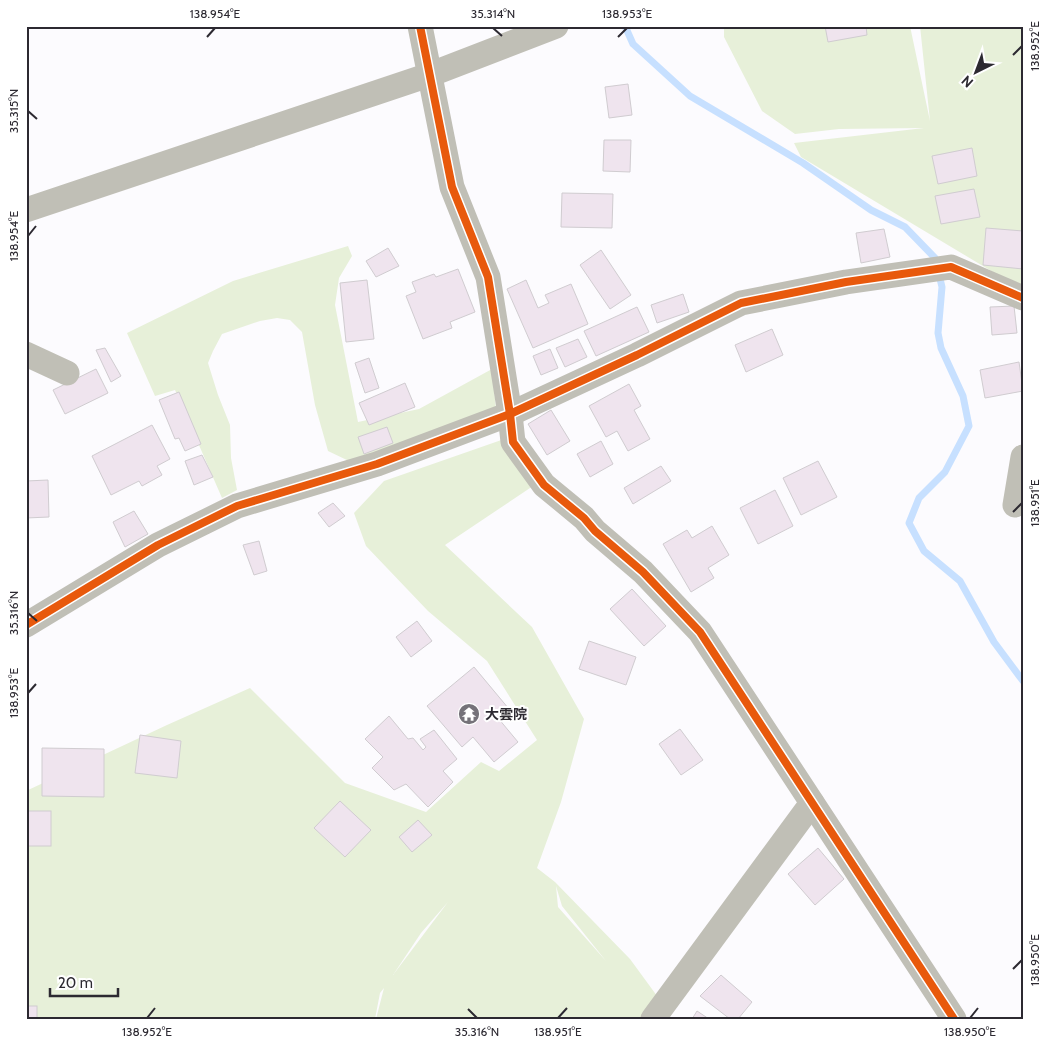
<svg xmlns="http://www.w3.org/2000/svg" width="1049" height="1045" font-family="Cabin,'Noto Sans JP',sans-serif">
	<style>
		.green { fill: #e7f0d9; fill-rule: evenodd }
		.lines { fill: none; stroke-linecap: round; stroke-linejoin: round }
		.stream { stroke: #c7e0ff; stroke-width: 7 }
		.building { fill: #efe4ee; stroke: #d0ccd0 }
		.minor { stroke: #c0bfb6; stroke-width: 25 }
		.cycleway-casing { stroke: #fff; stroke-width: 11 }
		.cycleway { stroke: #e8590c; stroke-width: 8 }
		.ticks { fill: none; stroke: #2c2931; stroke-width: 2 }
		.labels { text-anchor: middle; stroke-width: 4; stroke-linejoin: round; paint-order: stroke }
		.poi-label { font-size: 14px; font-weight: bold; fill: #2c2931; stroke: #fff; text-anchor: start }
		.neatline { fill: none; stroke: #2c2931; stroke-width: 2 }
		.ticks-label { font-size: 12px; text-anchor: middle; fill: #2c2931 }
	</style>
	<rect width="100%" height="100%" fill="#fcfbfe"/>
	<g class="green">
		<polygon points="724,26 910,26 930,121 920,26 1023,26 1023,290 801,157 794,143 924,128 839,129 795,134 762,111 724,37"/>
		<polygon points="348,246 352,256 339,278 335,305 358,422 419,409 492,369 497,419 351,462 328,451 315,405 302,332 290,320 277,318 260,321 222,334 213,351 208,363 218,395 230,425 231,458 237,490 222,498 175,390 155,396 127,333 233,281"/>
		<path d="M513,436l26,46 -94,63 87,82 52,92 -23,83 -24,66 18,14 75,77 30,41 -9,19h-275l8,-31 -4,5 -5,26h-349v-228l141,-66 83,-37 95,95 81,29 55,-50 18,9 38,-31 -50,-79 -59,-50 -62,-65 -12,-33 30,-32zM556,886l6,20 44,55 -48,-54zM448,902l-55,73 28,-42z"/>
	</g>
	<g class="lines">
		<polyline class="stream" points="625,26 633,44 690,96 803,163 871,210 905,227 935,258 942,287 938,333 941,348 963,396 969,426 945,472 919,498 909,523 924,551 960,581 994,642 1023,681"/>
	</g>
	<g class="building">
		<polygon points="825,26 866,26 867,35 828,42"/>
		<polygon points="628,84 632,115 609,118 605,87"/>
		<polygon points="604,140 631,140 630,172 603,171"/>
		<polygon points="972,148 977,176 938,184 932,156"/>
		<polygon points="974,189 980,217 941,224 935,196"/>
		<polygon points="562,193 613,194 612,228 561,227"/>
		<polygon points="986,228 1023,231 1023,269 983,265"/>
		<polygon points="884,229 890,257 861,263 856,233"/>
		<polygon points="388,248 399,266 376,277 366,261"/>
		<polygon points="601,250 631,295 610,309 580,265"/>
		<polygon points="458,269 475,312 450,322 452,328 423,339 406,296 416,292 412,282 434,274 436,277"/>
		<polygon points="367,280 374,339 346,342 340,283"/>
		<polygon points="526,280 538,308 549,303 545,295 571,284 588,324 533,348 507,289"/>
		<polygon points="683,294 689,312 657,323 651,305"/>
		<polygon points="1014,306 1017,333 992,335 990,307"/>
		<polygon points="637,307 649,332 596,356 584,331"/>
		<polygon points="772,329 783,355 746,372 735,345"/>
		<polygon points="578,339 587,357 565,367 556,348"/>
		<polygon points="105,348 121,376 111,382 96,350"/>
		<polygon points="550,349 558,368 541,375 533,356"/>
		<polygon points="369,358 379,388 365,393 355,363"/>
		<polygon points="1019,362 1023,391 985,398 980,370"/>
		<polygon points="96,369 108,393 65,414 53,390"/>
		<polygon points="405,383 415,407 369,425 359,403"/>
		<polygon points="629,384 641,406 634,410 650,439 628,451 617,431 606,437 589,406"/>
		<polygon points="179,392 201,444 185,451 179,438 175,439 159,400"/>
		<polygon points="551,410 570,441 547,455 528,424"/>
		<polygon points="152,425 170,459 157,466 162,475 142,486 139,481 111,495 92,456"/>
		<polygon points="387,427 393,443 364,454 358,437"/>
		<polygon points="601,441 613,464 590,477 577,454"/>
		<polygon points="202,455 213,477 194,485 185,461"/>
		<polygon points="818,461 837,497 801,515 783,478"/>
		<polygon points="661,466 671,481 633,504 624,488"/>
		<polygon points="48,480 49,517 26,518 26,481"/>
		<polygon points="775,490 793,526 758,544 740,508"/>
		<polygon points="333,503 345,516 329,527 318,513"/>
		<polygon points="134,511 148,534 125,547 113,522"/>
		<polygon points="712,526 729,555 708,568 714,578 691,592 663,544 687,530 692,538"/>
		<polygon points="259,541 267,571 254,575 243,545"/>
		<polygon points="632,589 666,626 644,646 610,609"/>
		<polygon points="417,621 432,641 411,657 396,637"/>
		<polygon points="589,641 636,657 626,685 579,669"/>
		<polygon points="474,667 509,709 498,718 518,742 494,762 473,737 462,747 427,706"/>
		<polygon points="389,716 408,739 413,738 423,750 426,747 420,739 434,730 457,759 443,771 453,782 428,807 406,784 394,790 372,768 383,757 365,739"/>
		<polygon points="680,729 703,760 681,775 659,744"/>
		<polygon points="140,735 181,741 177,778 135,773"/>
		<polygon points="42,748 104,749 104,797 42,796"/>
		<polygon points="340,801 371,830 345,857 314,828"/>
		<rect x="26" y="811" width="25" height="35"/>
		<polygon points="418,820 432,835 412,852 399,837"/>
		<polygon points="818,848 844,879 815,905 788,874"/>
		<polygon points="721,975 752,1002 738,1019 730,1019 700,996"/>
		<rect x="26" y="1006" width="11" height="13"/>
		<polygon points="697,1011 709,1019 692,1019"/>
	</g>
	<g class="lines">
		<g class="minor">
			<polyline points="420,26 452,187 488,277 510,414 513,442 544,485 584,518 595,531 643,572 700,632 954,1019"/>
			<polyline points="26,210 429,75 556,26"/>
			<polyline points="26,354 67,373"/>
			<polyline points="1015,505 1023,457"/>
			<polyline points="26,625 158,545 237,506 377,464 510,414 637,355 741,303 846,282 951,267 1023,298"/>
			<polyline points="653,1019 812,803"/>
		</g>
		<g class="cycleway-casing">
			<g id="cycleway">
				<polyline points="420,26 452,187 488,277 510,414 513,442 544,485 584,518 595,531 643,572 700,632 954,1019"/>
				<polyline points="26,625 158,545 237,506 377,464 510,414 637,355 741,303 846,282 951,267 1023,298"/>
			</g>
		</g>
		<use href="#cycleway" class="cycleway"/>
	</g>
	<path class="ticks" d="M493,28l9,8M207,37l8,-9M618,37l9,-9M1013,55l9,-9M28,111l9,8M28,236l8,-10M1013,512l9,-9M28,613l9,8M28,693l8,-9M1013,969l9,-9M468,1009l9,9M147,1018l8,-10M558,1018l9,-10M970,1018l8,-10"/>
	<defs>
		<g id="temple-disc" transform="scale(1.125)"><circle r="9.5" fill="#757279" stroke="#fff"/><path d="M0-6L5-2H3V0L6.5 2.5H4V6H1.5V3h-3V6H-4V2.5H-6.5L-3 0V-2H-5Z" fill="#fff"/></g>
	</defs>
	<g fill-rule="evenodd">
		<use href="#temple-disc" x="469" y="714"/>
	</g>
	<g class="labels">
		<g class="poi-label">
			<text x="485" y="719">大雲院</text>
		</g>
	</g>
	<rect width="1049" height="1045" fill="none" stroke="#ffffff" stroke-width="55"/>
	<g transform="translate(976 72) rotate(222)" stroke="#ffffff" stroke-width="4" paint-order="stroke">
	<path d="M0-4L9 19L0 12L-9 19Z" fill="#2c2931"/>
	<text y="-8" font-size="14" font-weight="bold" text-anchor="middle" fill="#2c2931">N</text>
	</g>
	<path d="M50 988v8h68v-8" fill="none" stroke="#2c2931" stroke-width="2.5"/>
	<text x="58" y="988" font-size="15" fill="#2c2931" stroke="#ffffff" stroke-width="4" paint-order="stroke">20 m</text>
	<rect x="28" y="28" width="994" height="990" class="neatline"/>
	<g class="ticks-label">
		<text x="215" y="18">138.954°E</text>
		<text x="493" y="18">35.314°N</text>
		<text x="627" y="18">138.953°E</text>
		<text transform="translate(1035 46) rotate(-90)" y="4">138.952°E</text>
		<text transform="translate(14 111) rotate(-90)" y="4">35.315°N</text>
		<text transform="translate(14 236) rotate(-90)" y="4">138.954°E</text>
		<text transform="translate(1035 503) rotate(-90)" y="4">138.951°E</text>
		<text transform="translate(14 613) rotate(-90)" y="4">35.316°N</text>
		<text transform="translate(14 693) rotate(-90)" y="4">138.953°E</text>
		<text transform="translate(1035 960) rotate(-90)" y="4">138.950°E</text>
		<text x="147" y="1036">138.952°E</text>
		<text x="477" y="1036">35.316°N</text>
		<text x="558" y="1036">138.951°E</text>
		<text x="970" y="1036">138.950°E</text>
	</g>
</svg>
